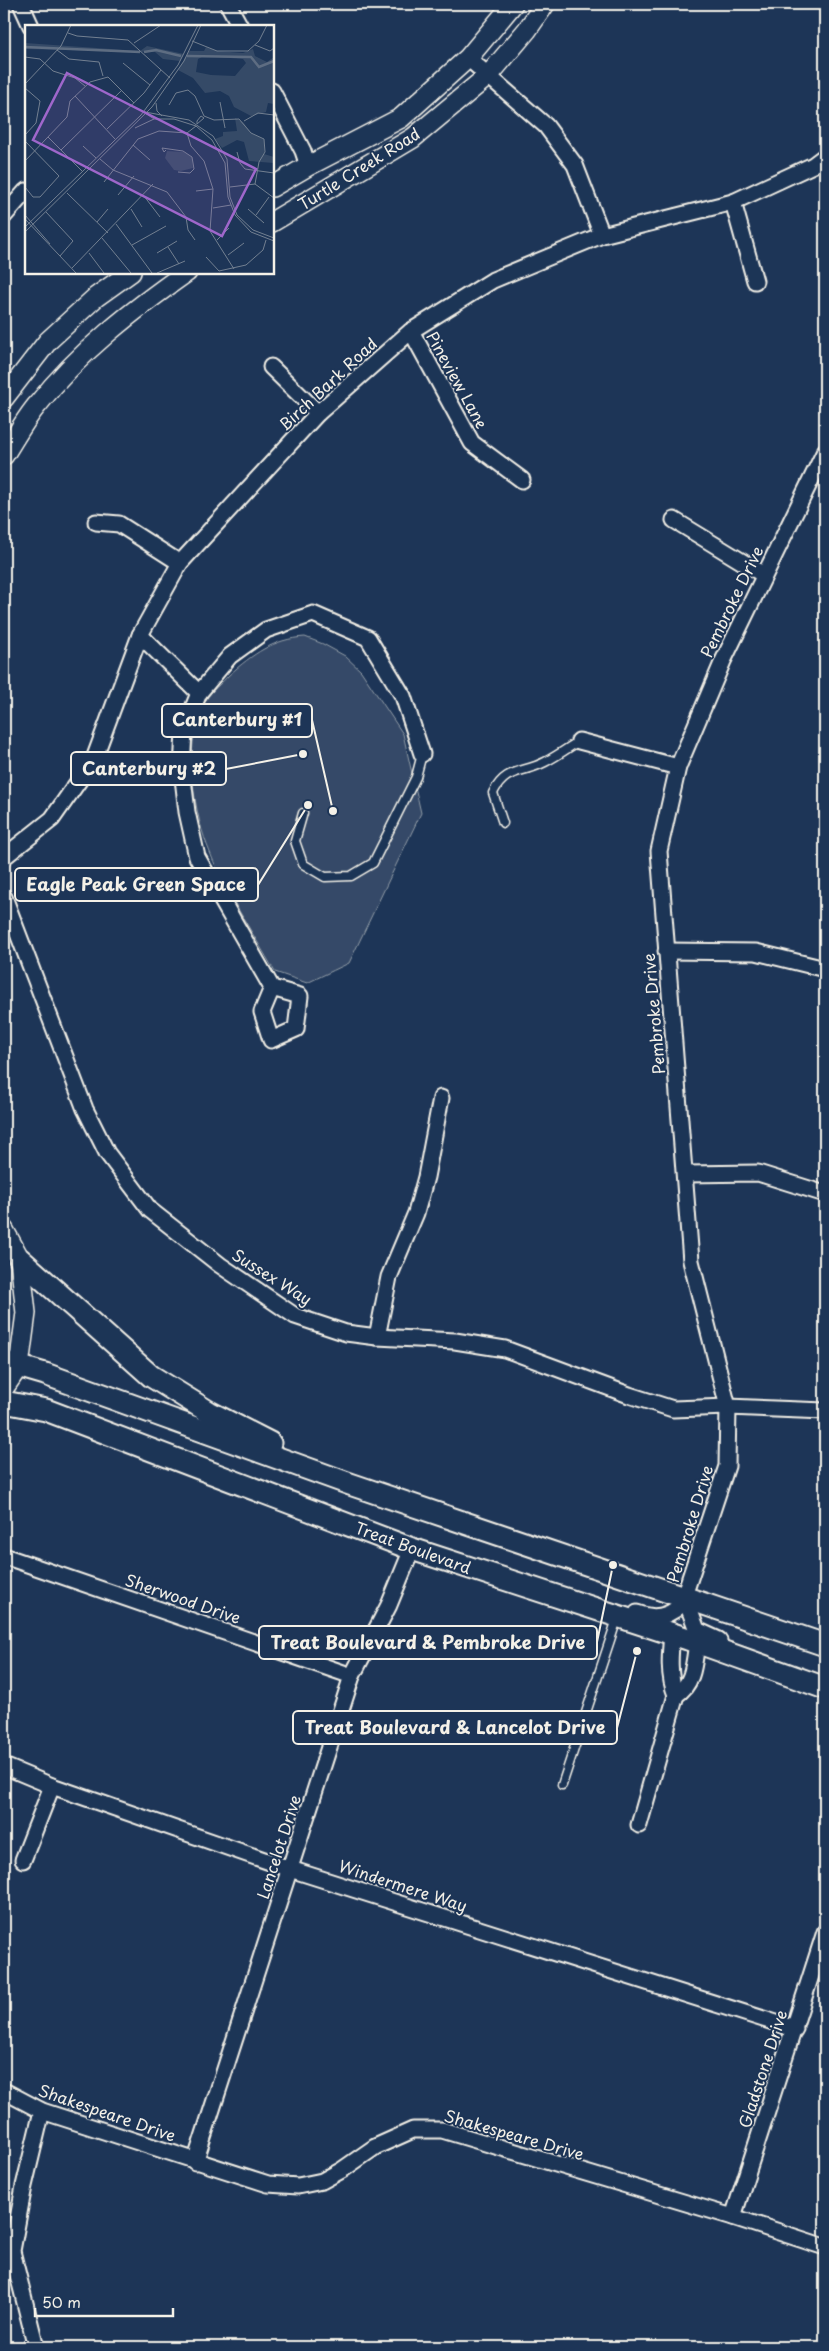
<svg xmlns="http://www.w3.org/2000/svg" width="829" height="2351" font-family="'Playpen Sans',sans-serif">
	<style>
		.green { fill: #354a67; stroke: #949ea8 }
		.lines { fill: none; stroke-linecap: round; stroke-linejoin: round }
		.service-casing { stroke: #f4f1e8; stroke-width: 11 }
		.minor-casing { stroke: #f4f1e8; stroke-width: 19 }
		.tertiary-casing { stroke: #f4f1e8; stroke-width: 22 }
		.secondary-casing { stroke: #f4f1e8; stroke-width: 25 }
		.service { stroke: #1d3557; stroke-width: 8 }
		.minor { stroke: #1d3557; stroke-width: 15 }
		.tertiary { stroke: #1d3557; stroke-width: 19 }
		.secondary { stroke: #1d3557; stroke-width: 21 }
		.labels { text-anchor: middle; stroke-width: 4; stroke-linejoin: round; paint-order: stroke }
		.street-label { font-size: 16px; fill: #f4f1e8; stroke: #1d3557 }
		.inset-river { fill: none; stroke: #5e6d82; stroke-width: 2.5 }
		.inset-road { fill: none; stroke: #738091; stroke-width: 1 }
		.view { fill: #9f67cb; fill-opacity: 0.15; stroke: #9f67cb; stroke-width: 2.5 }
		.inset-edge { fill: none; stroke: #f4f1e8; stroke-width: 2.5 }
		.leader { fill: none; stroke: #f4f1e8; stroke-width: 2 }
		.callout-dot { fill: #f4f1e8; stroke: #1d3557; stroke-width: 2 }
		.callout { fill: #1d3557; stroke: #f4f1e8; stroke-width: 2 }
		.callout-label { font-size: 18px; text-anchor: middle; font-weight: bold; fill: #f4f1e8 }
	</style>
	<rect width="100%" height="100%" fill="#1d3557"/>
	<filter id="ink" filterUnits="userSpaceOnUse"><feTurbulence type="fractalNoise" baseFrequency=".02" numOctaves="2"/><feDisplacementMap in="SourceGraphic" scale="10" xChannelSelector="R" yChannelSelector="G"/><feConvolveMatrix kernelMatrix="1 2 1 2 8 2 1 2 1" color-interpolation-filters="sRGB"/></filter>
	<g filter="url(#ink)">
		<path class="green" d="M305,637l18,7 22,12 16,15 42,63 18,79 -72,150 -42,20 -32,-11c-23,-41 -52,-83 -68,-127 -15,-39 -24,-108 -1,-145 5,-9 16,-17 23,-25 24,-21 44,-36 76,-38z"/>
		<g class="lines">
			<g class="service-casing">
				<g id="service">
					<polyline points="303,813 295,841 303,864 325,877 351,876 373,863 416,777 422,754"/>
					<path d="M503,823l-10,-30c13,-26 29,-19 52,-31 12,-6 23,-14 34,-21"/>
					<polyline points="562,1785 617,1619"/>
				</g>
			</g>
			<g class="minor-casing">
				<g id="minor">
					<polyline points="21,4 31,26"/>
					<polyline points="228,4 240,26"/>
					<polyline points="468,58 546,126 575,165 602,235"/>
					<polyline points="272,91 303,151 308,166"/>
					<polyline points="733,202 755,281"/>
					<polyline points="4,216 26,191"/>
					<polyline points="411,331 472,443 522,480"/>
					<polyline points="271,367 318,413"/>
					<polyline points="674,520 764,575"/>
					<polyline points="96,522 119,524 180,563"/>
					<polyline points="140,635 199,693"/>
					<polyline points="579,741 678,767"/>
					<polyline points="4,857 52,819 94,759 140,635 180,563 318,413 411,331 493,280 602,235 733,202 813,165 825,156"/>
					<polyline points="4,897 85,1109 107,1153 150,1210 220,1265 295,1316 346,1333 377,1337 455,1341 505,1349 629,1395 673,1409 728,1407 825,1411"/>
					<polyline points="666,951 756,952 825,969"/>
					<polyline points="272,988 262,1012 271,1040 296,1029 300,996 272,988 197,857 187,812 182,770 184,730 199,693 230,656 266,630 313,614 368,638 403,696 422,754"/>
					<polyline points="686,1174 758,1173 825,1194"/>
					<polyline points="377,1337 389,1277 416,1213 426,1177 441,1098"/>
					<polyline points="4,1556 352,1676"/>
					<polyline points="685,1598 697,1630 719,1640"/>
					<path d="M637,1613c17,7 31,4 44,-8l46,-139 1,-59 -37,-146 -32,-410 19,-84 45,-106 102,-210"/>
					<path d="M676,1695c18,-11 18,-33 21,-53"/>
					<polyline points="4,1766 52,1786 290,1869 795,2029"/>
					<path d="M639,1825l37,-130c-8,-19 -6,-41 -4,-61"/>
					<polyline points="23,1860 52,1786"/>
					<polyline points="4,2091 42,2111 268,2184 298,2186 322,2181 342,2170 375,2147 413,2130 442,2130 733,2217 825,2247"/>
					<polyline points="195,2162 352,1676 389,1605 412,1549"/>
					<polyline points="733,2217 825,1932"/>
					<polyline points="36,2347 12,2251 24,2186 42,2111"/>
				</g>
			</g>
			<g class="tertiary-casing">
				<g id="tertiary">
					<polyline points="272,187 308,166 401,118 468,58 513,4"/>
					<polyline points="272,222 413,138 489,75 527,30 545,4"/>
					<polyline points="4,398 48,341 96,297 131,272"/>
					<path d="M4,455c11,-17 21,-36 34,-51 41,-52 95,-94 149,-132"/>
					<polyline points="4,1230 20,1259 26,1313 19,1366 4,1388"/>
				</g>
			</g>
			<g class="secondary-casing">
				<g id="secondary">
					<polyline points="20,1259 151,1376 209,1412 270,1443"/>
					<polyline points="4,1362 45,1374 350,1484 825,1645"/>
					<polyline points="4,1402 46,1410 412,1549 688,1639 825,1688"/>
				</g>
			</g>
			<use href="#service" class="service"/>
			<use href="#minor" class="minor"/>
			<use href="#tertiary" class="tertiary"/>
			<use href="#secondary" class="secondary"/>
		</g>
	</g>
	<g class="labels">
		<g class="street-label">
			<text transform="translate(359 169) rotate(-32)" y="6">Turtle Creek Road</text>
			<text transform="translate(457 380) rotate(61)" y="6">Pineview Lane</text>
			<text transform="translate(328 384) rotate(-43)" y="6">Birch Bark Road</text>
			<text transform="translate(732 602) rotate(-64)" y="6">Pembroke Drive</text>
			<text transform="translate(654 1014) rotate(-95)" y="6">Pembroke Drive</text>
			<text transform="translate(272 1277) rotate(32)" y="6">Sussex Way</text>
			<text transform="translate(690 1524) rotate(-73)" y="6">Pembroke Drive</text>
			<text transform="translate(413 1548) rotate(20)" y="6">Treat Boulevard</text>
			<text transform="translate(183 1599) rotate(19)" y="6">Sherwood Drive</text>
			<text transform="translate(279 1847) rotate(-72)" y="6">Lancelot Drive</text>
			<text transform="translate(403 1886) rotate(18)" y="6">Windermere Way</text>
			<text transform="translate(763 2069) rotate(-72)" y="6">Gladstone Drive</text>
			<text transform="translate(107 2113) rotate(19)" y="6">Shakespeare Drive</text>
			<text transform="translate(514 2135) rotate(16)" y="6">Shakespeare Drive</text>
		</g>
	</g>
	<g transform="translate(25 25)">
		<rect width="249" height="249" fill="#1d3557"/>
		<path d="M0,18l115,8 7,-5 37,8 -4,7 -17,-2 -8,-7 -130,-3zM181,22l11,4 26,2 10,-4 2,7 12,6 7,-5v47l-6,-1 -2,9 -15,4 -17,-9 -5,-11 -9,-5 -15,2 -12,-15 -15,-8 11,-19h15zM179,31l39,3 3,4 -11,13 -24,-1 -15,-3 2,-13zM210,93l8,4 8,11 13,6v15l10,3v6l-25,-2 -5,-19 -7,-2 -15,8 -7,-9 8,-3v-4l14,-1zM142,126l17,1 8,5 1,11 -12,3 -7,-1 -9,-12z" fill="#354a67" fill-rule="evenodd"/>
		<path class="inset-river" d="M0,22l115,5M119,27l12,-2 25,6M162,31l64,1 8,10 15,-6"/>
		<path class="inset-road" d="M43,8l9,3 51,4 42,38M167,16l25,10h31l11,-10 8,-16M109,18l27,-18M230,20l15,6 4,-3M32,25l12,9 30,3 4,14M0,32l15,2 13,12 22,7 10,8M98,38l27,22M0,59l36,-38 10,-21M0,63l15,13 -4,22 -11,12M50,71l40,43M195,77l5,26M131,78l1,8 5,5M144,80l7,-12 12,-3 7,6 9,20 10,4 25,-1 12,14 13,6 1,13 -6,10 -4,22 -25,3M120,87l44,8 24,16 14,23 3,38 7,18 16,15 21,8M120,88l9,6h20l22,7 16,14 13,23 3,34 7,18 16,17 23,9M176,91l3,2 -7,6v-3zM219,96l14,-8 16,2M110,103l19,-9M82,104l37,-36 17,-23M162,108l4,13 13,15 9,28 -3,42 24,38M23,112l34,34M0,116l34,35 -19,21h-7l-8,-10M108,120l17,15M58,121l13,12M36,125l61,-60M141,125l-2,2 -2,-4 21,3 9,6 2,12 -4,4 -12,-1M212,127l3,11 5,6 29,4M75,134l13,11 54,22 19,25 2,13 7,10M0,136l42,-44 3,-16 20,-19 18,-5 26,26M79,157l34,-43 21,-8 28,2 9,-7M230,159l19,14M171,166l17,-2M42,168l41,40M93,170l16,-19M119,171l16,21M188,183l18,-3M106,184l11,18M223,184l16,14M21,187l27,29 -13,15M0,190l25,29M231,190l13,-18M0,194l51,54M72,197l11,-13M91,199l36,49M0,202l116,-112 37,-50 20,-40M0,207l127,-125 32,-46 17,-36M77,213l29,35M192,215l12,-12M107,220l34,-19M143,222l11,17M64,228l15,20M132,228l20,-12M203,230l16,-12M181,232l13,14 27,-6 17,-15 3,-10M47,243l81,-84M132,248l28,-12"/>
		<path class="view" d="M42,48l189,96 -34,67 -189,-96z"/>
		<rect width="249" height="249" class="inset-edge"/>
	</g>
	<path class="leader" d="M333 811L312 720M303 754L226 769M308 805L258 885M613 1565L597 1642M637 1651L617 1728"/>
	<g class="callout-dot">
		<circle cx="333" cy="811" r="5"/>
		<circle cx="303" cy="754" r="5"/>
		<circle cx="308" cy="805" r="5"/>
		<circle cx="613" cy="1565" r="5"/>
		<circle cx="637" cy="1651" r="5"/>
	</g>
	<g class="callout">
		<rect x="162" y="704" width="150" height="33" rx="5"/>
		<rect x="71" y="752" width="155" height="33" rx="5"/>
		<rect x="15" y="868" width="243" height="33" rx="5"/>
		<rect x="259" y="1626" width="338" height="33" rx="5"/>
		<rect x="293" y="1711" width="324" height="33" rx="5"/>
	</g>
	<g class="callout-label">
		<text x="237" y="726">Canterbury #1</text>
		<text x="149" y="775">Canterbury #2</text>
		<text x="136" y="891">Eagle Peak Green Space</text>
		<text x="428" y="1649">Treat Boulevard &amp; Pembroke Drive</text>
		<text x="455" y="1734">Treat Boulevard &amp; Lancelot Drive</text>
	</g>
	<rect width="829" height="2351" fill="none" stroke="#1d3557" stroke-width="20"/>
	<rect x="10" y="10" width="809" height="2331" fill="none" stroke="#f4f1e8" stroke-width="2" filter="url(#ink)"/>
	<path d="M35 2308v8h138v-8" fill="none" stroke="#f4f1e8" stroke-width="2.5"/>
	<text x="42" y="2308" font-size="15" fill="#f4f1e8" stroke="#1d3557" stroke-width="4" paint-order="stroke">50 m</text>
</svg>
